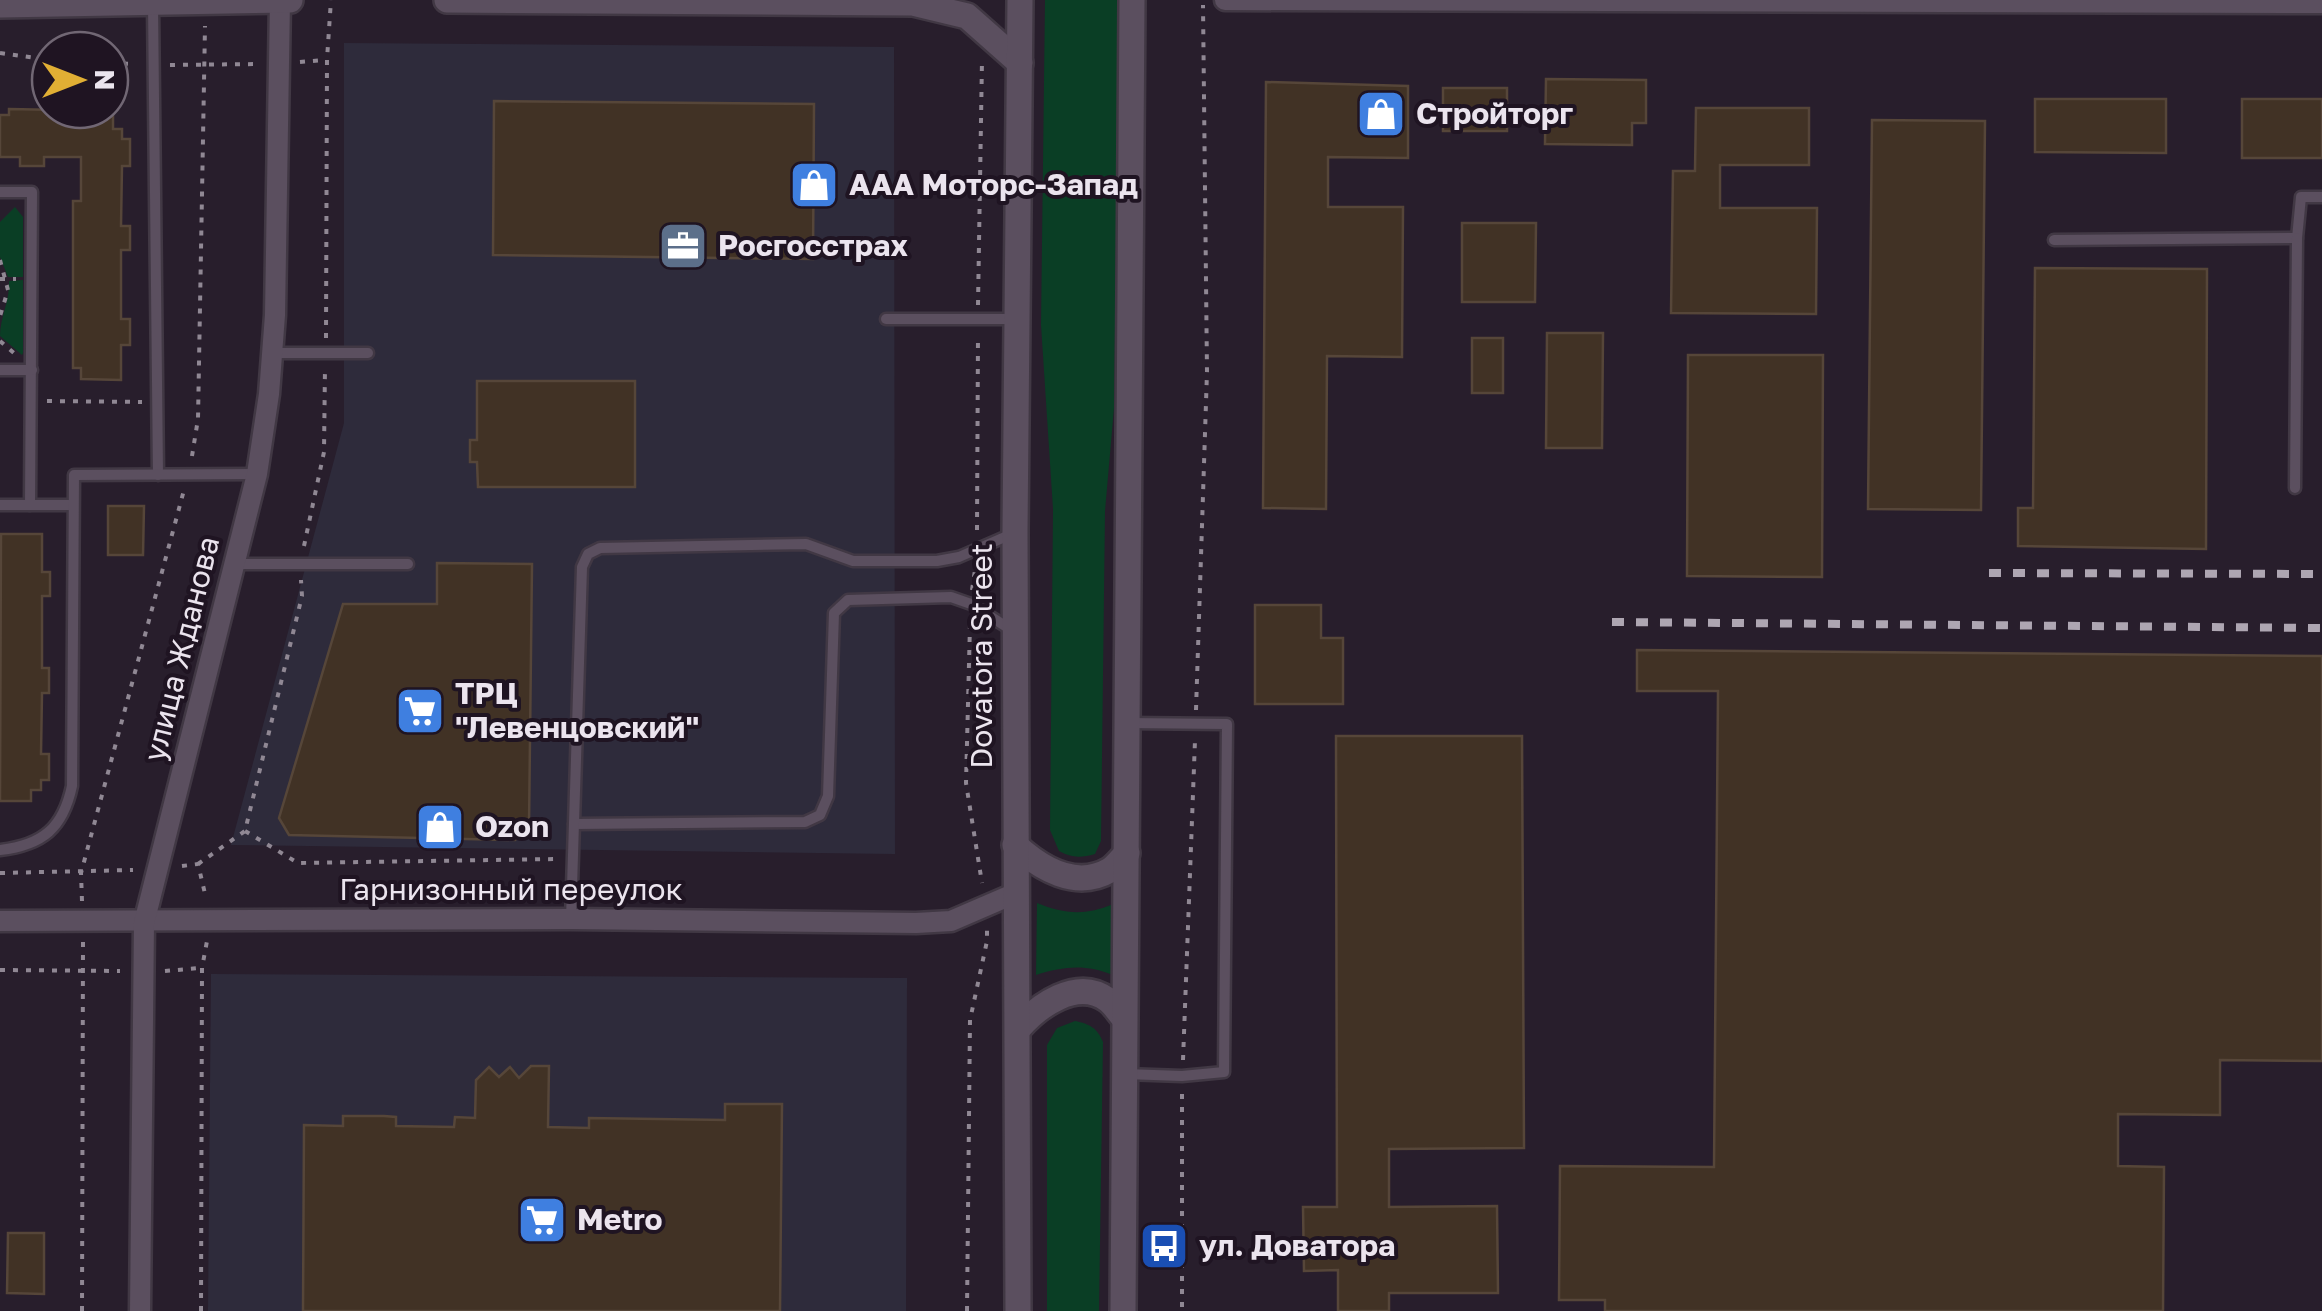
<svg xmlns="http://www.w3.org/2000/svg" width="2322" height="1311" font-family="'Golos Text',sans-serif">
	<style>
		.commercial { fill: #2e2b3b }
		.green { fill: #0a3e25 }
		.building { fill: #413225; stroke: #564639; stroke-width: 2.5 }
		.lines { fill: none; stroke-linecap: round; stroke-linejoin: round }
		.service-casing { stroke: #413844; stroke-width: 15 }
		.minor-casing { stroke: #413844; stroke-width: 25 }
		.tertiary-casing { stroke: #413844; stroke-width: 30 }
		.path { stroke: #908894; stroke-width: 4; stroke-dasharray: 5 8; stroke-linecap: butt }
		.service { stroke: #5b4f5f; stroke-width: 10 }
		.minor { stroke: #5b4f5f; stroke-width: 20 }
		.tertiary { stroke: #5b4f5f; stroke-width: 25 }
		.rail { stroke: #aea6b2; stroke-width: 8; stroke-dasharray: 12 12; stroke-linecap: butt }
		.labels { text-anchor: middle; stroke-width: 8; stroke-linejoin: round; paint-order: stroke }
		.poi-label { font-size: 30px; font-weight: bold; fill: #ebe4ee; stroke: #1f1422; text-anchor: start }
		.street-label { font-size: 30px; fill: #ebe4ee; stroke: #1f1422 }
	</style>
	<rect width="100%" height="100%" fill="#281e2c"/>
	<g class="commercial">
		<polygon points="344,43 894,47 895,854 231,845 344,423"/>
		<polygon points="211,974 907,978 906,1311 208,1311"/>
	</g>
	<g class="green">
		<path d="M1045,0h74l-5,408 -9,103 -4,330 -6,13c-14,4 -24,4 -36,-3l-9,-21 3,-321 -12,-184z"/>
		<polygon points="15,207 23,217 23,277 8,277 0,257 0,222"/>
		<path d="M23,280v73l-1,2 -22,-19c0,-19 10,-35 9,-55z"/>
		<path d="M1037,903c27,11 48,13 76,1v71c-27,-11 -49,-9 -77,0z"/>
		<path d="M1075,1021c15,3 22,7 28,21l-4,269h-52v-266l10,-17z"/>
	</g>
	<g class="building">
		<polygon points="1546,79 1646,80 1646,123 1632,123 1632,145 1545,144"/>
		<polygon points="1266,82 1408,86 1408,158 1328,157 1328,207 1403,207 1402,357 1327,356 1326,509 1263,508"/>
		<rect x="1443" y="88" width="64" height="43"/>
		<polygon points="2035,99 2166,99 2166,153 2035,152"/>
		<rect x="2242" y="99" width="80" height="59"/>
		<polygon points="494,101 814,104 813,259 493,255"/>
		<polygon points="1696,108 1809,108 1809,165 1720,165 1720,208 1817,208 1816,314 1671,313 1673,171 1695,171"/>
		<polygon points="9,109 59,110 59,115 113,115 113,129 122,129 122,139 130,139 130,166 122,166 121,226 130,226 130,250 121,250 121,319 130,319 130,345 121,345 121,380 81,379 81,368 73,368 73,201 81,201 81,157 44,157 44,166 20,166 20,157 0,157 0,115 9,115"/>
		<polygon points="1872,120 1985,121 1981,510 1868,509"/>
		<polygon points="1462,223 1536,223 1535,302 1462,302"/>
		<polygon points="2035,268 2207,269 2206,549 2018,546 2018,508 2033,508"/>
		<polygon points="1547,333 1603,333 1602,448 1546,448"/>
		<rect x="1472" y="338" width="31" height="55"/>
		<polygon points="1688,355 1823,355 1822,577 1687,576"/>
		<polygon points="477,381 635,381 635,487 478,487 477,462 470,462 470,440 477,440"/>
		<polygon points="108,506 144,506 143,555 108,555"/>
		<polygon points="1,534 42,534 42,572 50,572 50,596 42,596 42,668 49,668 49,693 42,693 41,754 49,754 49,780 41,780 41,790 31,790 31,801 0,801"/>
		<polygon points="437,563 532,564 529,827 515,840 289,835 279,818 343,604 437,604"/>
		<polygon points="1255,605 1321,605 1321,638 1343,638 1343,704 1255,704"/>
		<polygon points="1637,650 2322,656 2322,1061 2220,1060 2220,1115 2118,1114 2118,1166 2164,1167 2163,1311 1605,1311 1605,1300 1559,1300 1560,1166 1714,1167 1718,691 1637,691"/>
		<polygon points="1336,736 1522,736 1524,1148 1389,1149 1389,1207 1497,1206 1498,1293 1389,1293 1389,1311 1338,1311 1338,1270 1304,1271 1303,1207 1337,1207"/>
		<polygon points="531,1066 549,1066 548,1127 589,1128 589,1118 725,1120 725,1104 782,1104 780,1311 303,1311 304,1125 343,1126 343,1116 384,1116 396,1117 396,1126 454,1127 455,1117 475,1118 476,1080 489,1067 499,1077 510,1067 519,1078"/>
		<polygon points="8,1233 44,1233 44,1294 7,1293"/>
	</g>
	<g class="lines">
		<g class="service-casing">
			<g id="service">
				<polyline points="153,4 158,475"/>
				<polyline points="0,192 32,192 30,505"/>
				<polyline points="2054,240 2297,238 2301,197 2322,197"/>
				<polyline points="886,319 1016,319"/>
				<polyline points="272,353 368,353"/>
				<polyline points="0,370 32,370"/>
				<polyline points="2295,488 2297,238"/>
				<polyline points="0,505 73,505"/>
				<polyline points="235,564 408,564"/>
				<polyline points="574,824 805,822 820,815 828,796 834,613 848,600 951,597 971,604 1013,631"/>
				<path d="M0,850c43,-5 63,-22 72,-64l2,-311 182,-1"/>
				<polyline points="571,919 582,567 588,554 600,548 806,544 853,561 937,561 959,557 1014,533"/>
				<polyline points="1125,1074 1182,1076 1224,1072 1227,724 1127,723"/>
			</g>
		</g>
		<g class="minor-casing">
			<g id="minor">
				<polyline points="1225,0 2322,3"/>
				<polyline points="0,921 571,919 916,923 951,921 1016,893"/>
				<polyline points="140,1311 144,923 257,474 269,394 275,315 280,0"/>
			</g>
		</g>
		<g class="tertiary-casing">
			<g id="tertiary">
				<polyline points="447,0 913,3 967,16 1020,63"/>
				<polyline points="0,5 290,0"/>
				<path d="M1015,845c25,23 61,45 95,25 6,-4 12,-12 17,-17"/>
				<path d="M1018,1029c20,-23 59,-52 90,-29 6,4 11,13 16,18"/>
				<polyline points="1018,1311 1015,532 1020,0"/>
				<polyline points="1123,1311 1132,0"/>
			</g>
		</g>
		<g class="path">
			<polyline points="0,53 50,60"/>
			<polyline points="300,62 325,60"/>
			<polyline points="110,63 135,64"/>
			<polyline points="170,65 260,64"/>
			<polyline points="0,260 8,290 0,316"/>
			<polyline points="0,279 16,279"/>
			<polyline points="978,305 982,60"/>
			<polyline points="326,338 327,59 331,0"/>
			<polyline points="0,341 15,354"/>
			<polyline points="47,401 142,402"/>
			<polyline points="192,456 198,419 205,26"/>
			<polyline points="977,530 978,335"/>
			<polyline points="304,546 324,452 325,367"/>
			<polyline points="972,590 975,570"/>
			<polyline points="970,624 966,783 982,883"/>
			<polyline points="1196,710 1207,372 1203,5"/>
			<polyline points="245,831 298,863 557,859"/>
			<polyline points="198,864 245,831 302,596 301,580"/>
			<polyline points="182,866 198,864 206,898"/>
			<polyline points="0,873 133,870"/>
			<polyline points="82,901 81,873 184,490"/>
			<polyline points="0,970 120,971"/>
			<polyline points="165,971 200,968"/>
			<polyline points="1183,1060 1195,740"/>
			<polyline points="1182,1094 1182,1311"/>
			<polyline points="82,1311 83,941"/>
			<polyline points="201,1311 202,968 207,941"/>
			<polyline points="967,1311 970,1020 987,941 987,928"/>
		</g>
		<use href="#service" class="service"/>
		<use href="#minor" class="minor"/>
		<use href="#tertiary" class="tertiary"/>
		<g class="rail">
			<polyline points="1989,573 2322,574"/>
			<polyline points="1612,622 2322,628"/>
		</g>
	</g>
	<defs>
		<g id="shop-square" transform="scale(2.5)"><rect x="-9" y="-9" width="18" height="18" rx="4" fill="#3f7fe0" stroke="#1f1422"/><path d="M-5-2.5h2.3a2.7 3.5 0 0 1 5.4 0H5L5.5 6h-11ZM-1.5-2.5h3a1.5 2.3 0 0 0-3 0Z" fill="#fff"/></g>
		<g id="office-square" transform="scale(2.5)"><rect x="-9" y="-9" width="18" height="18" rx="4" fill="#5c6f8a" stroke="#1f1422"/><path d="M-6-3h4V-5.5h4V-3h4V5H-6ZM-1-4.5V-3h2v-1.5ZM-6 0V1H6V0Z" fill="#fff"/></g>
		<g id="supermarket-square" transform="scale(2.5)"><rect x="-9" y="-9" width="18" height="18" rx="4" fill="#3f7fe0" stroke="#1f1422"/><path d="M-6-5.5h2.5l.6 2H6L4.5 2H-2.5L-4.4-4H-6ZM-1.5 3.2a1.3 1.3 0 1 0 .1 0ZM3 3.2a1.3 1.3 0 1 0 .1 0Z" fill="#fff"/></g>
		<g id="bus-square" transform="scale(2.5)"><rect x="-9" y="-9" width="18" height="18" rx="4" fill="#1a4fb4" stroke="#1f1422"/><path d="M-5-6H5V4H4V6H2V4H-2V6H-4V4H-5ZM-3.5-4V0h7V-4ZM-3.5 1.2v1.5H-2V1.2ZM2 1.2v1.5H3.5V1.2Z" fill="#fff"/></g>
	</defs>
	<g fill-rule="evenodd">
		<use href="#shop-square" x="1381" y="114"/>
		<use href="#shop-square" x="814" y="185"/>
		<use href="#office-square" x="683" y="246"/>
		<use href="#supermarket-square" x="420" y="711"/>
		<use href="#shop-square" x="440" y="827"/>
		<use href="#supermarket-square" x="542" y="1220"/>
		<use href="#bus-square" x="1164" y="1246"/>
	</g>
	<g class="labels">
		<g class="poi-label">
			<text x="1416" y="124">Стройторг</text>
			<text x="849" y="195">ААА Моторс-Запад</text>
			<text x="718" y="256">Росгосстрах</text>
			<text x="455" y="704">ТРЦ<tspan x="455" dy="34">"Левенцовский"</tspan></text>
			<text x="475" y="837">Ozon</text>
			<text x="577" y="1230">Metro</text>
			<text x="1199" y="1256">ул. Доватора</text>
		</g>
		<g class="street-label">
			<text transform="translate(182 649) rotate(-76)" y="10">улица Жданова</text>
			<text transform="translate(982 656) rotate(-90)" y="10">Dovatora Street</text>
			<text x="511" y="900">Гарнизонный переулок</text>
		</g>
	</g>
	<g transform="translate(80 80) rotate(90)"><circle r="48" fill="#1f1422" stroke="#716774" stroke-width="2.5"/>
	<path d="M0-8L18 38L0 25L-18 38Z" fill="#e1af34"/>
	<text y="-15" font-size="28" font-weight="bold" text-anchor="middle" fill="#ebe4ee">N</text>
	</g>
</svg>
